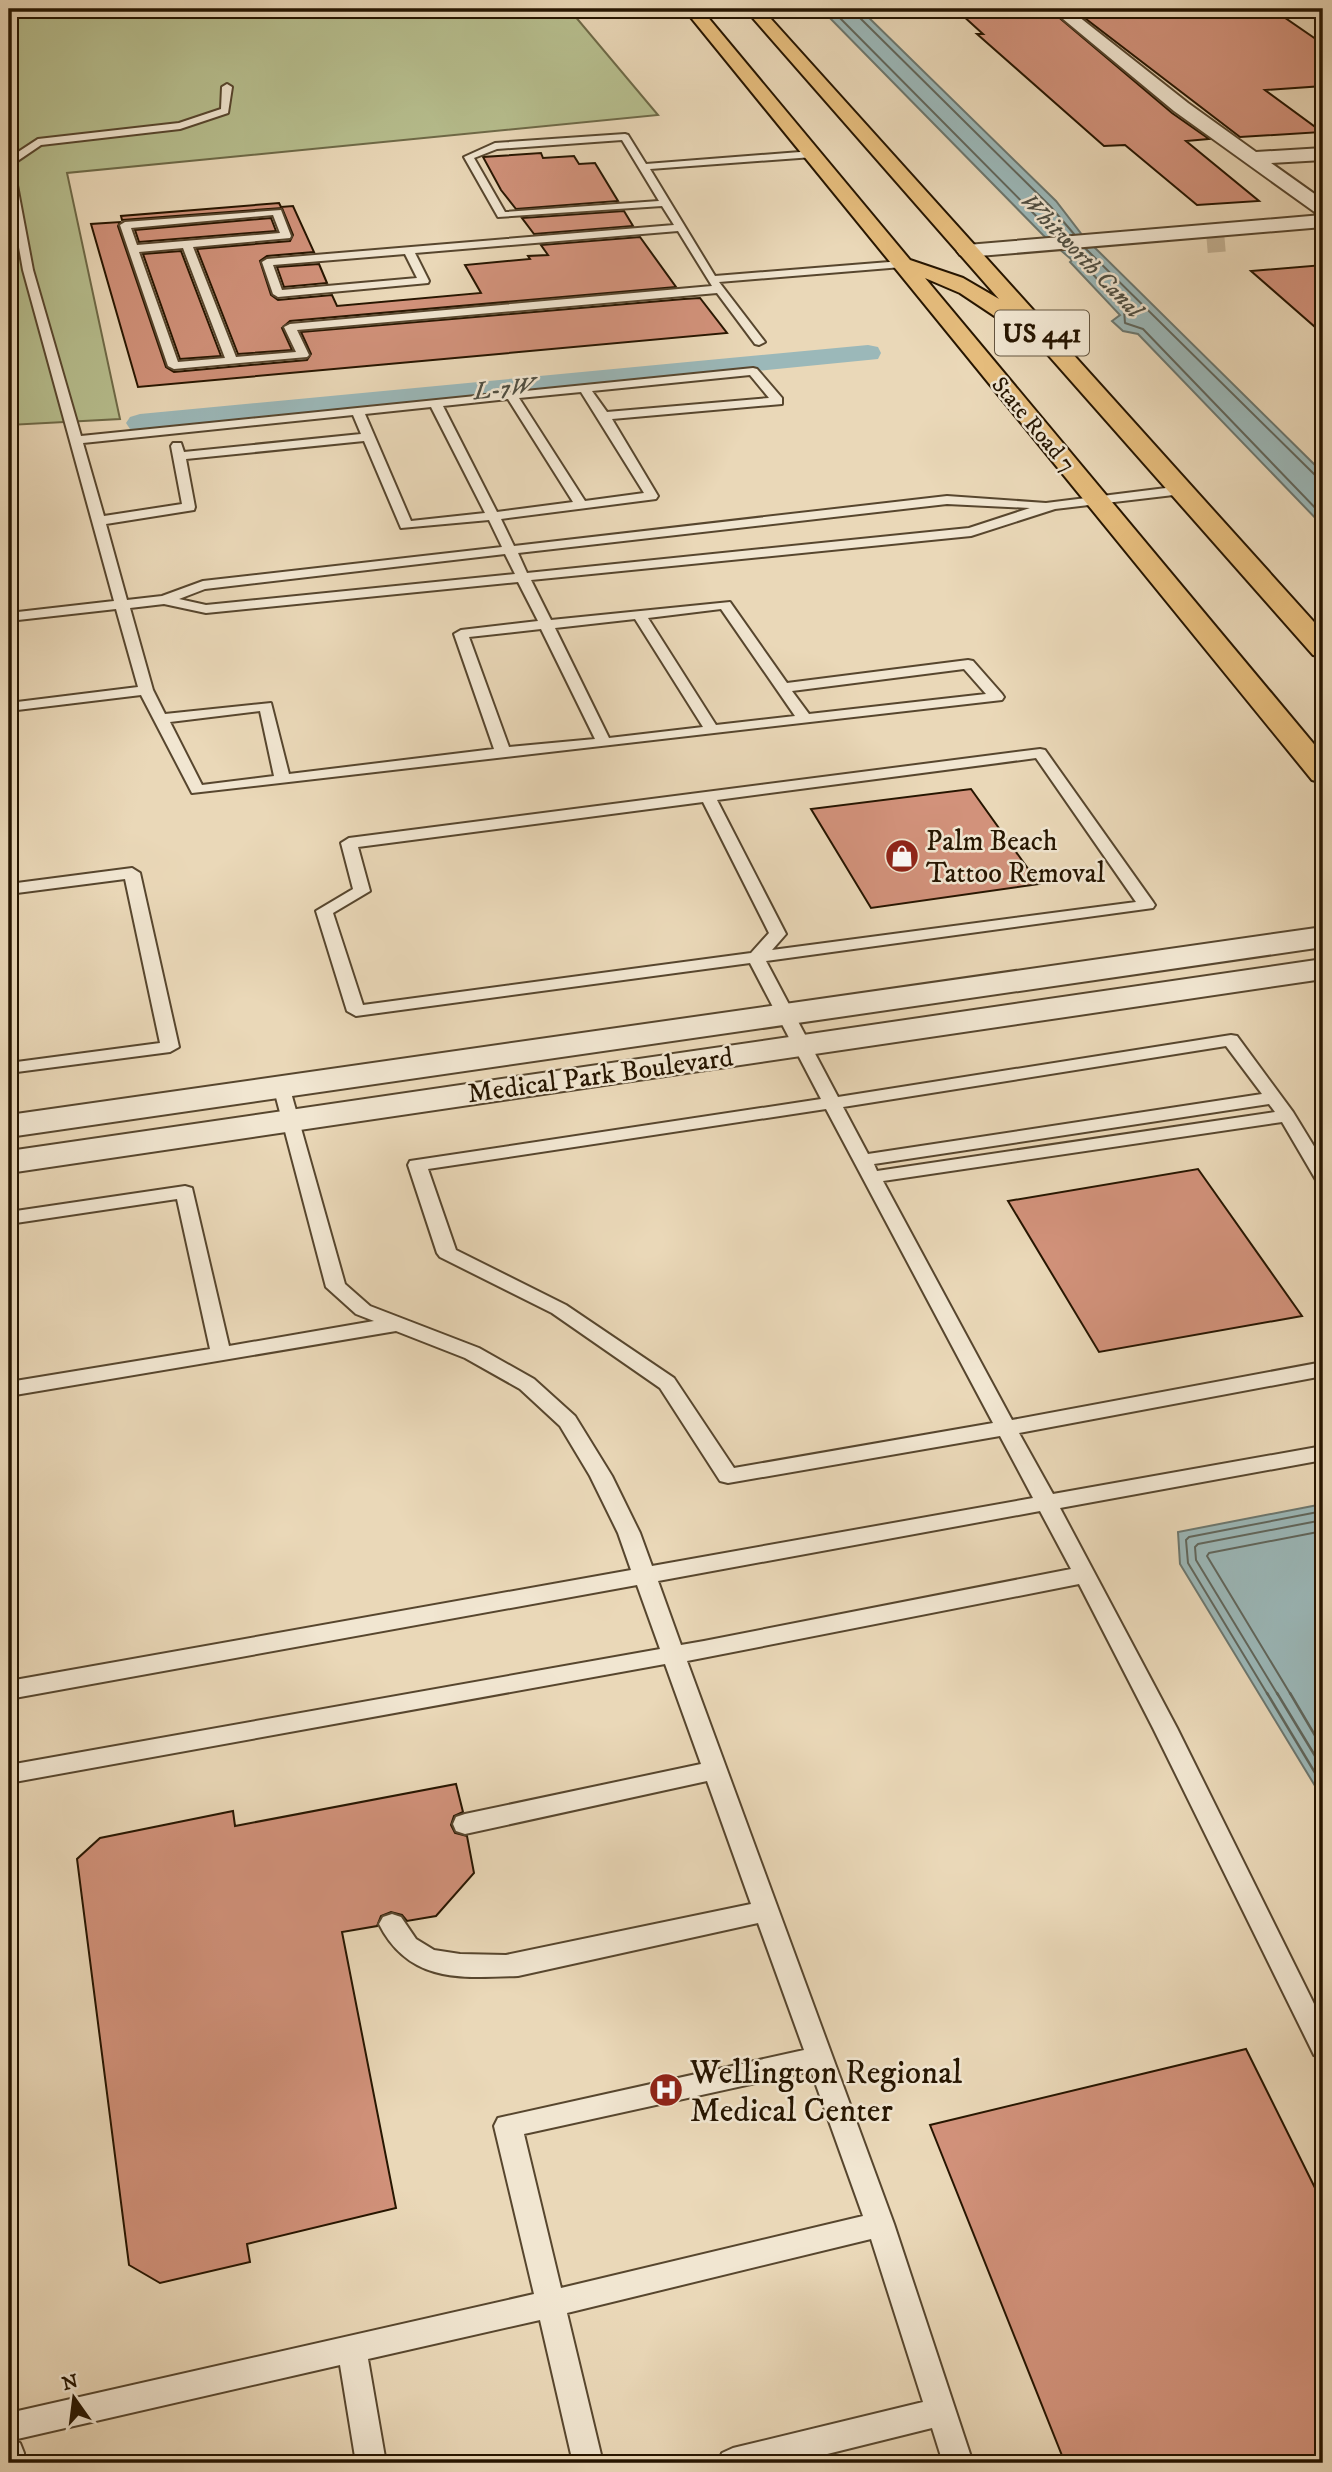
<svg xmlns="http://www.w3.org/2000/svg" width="1332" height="2472" font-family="'IM FELL DW Pica',serif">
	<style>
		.green { fill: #b7bf8f; stroke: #6e6a48; stroke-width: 2 }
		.water { fill: #9bb8b9; stroke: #6c776f; stroke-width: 2 }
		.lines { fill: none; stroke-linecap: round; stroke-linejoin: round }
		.shore-far1 { stroke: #60665c; stroke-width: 2 }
		.shore { stroke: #60665c; stroke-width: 2.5 }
		.canal { fill: #9bb8b9; fill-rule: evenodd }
		.building { fill: #d2927b; stroke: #261500; stroke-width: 2 }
		.minor-tunnel { stroke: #c3b193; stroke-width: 18; stroke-dasharray: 18 10; stroke-linecap: butt }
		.service-casing { stroke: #57462e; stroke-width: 4 }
		.minor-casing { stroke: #57462e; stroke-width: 4 }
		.primary-casing { stroke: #261500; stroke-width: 4 }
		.service { fill: #f1e6d1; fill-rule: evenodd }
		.minor { fill: #f1e6d1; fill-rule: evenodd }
		.primary { fill: #e5bc7c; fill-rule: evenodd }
		.labels { text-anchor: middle; stroke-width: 5; stroke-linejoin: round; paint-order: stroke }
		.far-street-label { font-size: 23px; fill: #261500; stroke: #f1e6d1 }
		.far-water-label { font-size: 24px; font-style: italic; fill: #4f4e41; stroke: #f1e6d1 }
		.shield { fill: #f1e6d1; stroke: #63543f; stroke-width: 2 }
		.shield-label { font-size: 26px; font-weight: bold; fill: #261500 }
		.poi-label { font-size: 28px; fill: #261500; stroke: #f1e6d1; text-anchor: start }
		.street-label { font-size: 28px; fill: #261500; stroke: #f1e6d1 }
		.near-poi-label { font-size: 33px; fill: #261500; stroke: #f1e6d1; text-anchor: start }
	</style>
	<rect width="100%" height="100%" fill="#ead8b8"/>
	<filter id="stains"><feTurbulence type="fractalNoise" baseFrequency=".00286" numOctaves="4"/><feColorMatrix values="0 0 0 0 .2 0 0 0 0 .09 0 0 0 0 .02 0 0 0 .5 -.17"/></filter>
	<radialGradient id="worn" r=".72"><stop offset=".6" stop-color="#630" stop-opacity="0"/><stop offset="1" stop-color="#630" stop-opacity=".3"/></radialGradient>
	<polygon class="green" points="9,9 569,9 658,115 67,173 120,419 9,425"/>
	<g class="water">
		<polygon points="821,9 860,9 1056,201 1083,236 1323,473 1323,526 1138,334 1123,331 1112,321 1120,315 1070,262 1072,260 1043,235"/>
		<polygon points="1323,1504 1323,1799 1180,1564 1178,1532"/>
	</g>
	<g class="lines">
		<g class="shore-far1">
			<polyline points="831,9 1056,236"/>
			<polyline points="855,9 858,16 1050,206 1074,234"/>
			<polyline points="1086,249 1315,475 1323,477"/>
			<polyline points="1072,250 1124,310 1125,323 1143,329 1323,516"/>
			<polyline points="1268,1695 1188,1563 1186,1540 1189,1537 1323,1511"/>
			<polyline points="1278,1695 1196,1560 1195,1547 1198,1544 1323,1520"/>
			<polyline points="1291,1695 1207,1556 1209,1553 1323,1531"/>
		</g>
		<g class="shore">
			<polyline points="1267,1693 1323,1786"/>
			<polyline points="1277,1693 1323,1769"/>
			<polyline points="1290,1693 1323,1749"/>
		</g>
		<polygon class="canal" points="868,345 878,347 881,353 878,359 140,432 130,429 126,423 130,417 140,414"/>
	</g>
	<g class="building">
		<polygon points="962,9 1049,9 1172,113 1209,139 1186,141 1259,201 1197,205 1125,145 1104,146 977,34 983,34 961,14 968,14"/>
		<polygon points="1073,9 1268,9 1275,11 1323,44 1323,86 1265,90 1322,132 1240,137"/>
		<polygon points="541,153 543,158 574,156 579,164 595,163 618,201 516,209 501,190 483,157"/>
		<polygon points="279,203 281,207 293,206 314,252 267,256 260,261 271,295 278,300 332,295 337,306 481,293 465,265 530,259 528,256 548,255 541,245 640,237 676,287 290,321 282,328 292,350 238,354 197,249 290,241 293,235 282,208 122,220 121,216"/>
		<polygon points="624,211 633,226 534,234 522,218"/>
		<polygon points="271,218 276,231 139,242 135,230"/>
		<polygon points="120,222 118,226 166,367 174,372 307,360 311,354 301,332 684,299 700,298 727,333 138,387 91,224"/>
		<polygon points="181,251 221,356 180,359 143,254"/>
		<polygon points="319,264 327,283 284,287 277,267"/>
		<polygon points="1323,265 1323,334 1251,271"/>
		<polygon points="971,789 1039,884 871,908 811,809"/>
		<polygon points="1198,1169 1302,1316 1099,1352 1008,1201"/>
		<polygon points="456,1784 463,1812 454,1816 451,1825 455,1833 467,1836 474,1873 436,1916 407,1921 402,1915 391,1912 381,1916 377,1926 342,1932 396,2208 247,2244 250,2262 160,2283 129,2265 77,1859 100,1838 233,1811 235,1826"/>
		<polygon points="1246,2049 1323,2204 1323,2463 1065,2463 930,2125"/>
	</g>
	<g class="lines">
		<polyline class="minor-tunnel" points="1207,244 1230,242"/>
		<g class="service-casing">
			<g id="service">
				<path d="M227,84l5,3 -4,26 -48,16 -139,16 -28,19 20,106 48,166 672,-68 4,1 25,29v6l-170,15 46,77 -2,3 -155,20 13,27 433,-50 99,7 136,-17 6,4 -6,4 -127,15 -84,27 -440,44 20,40 179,-18 57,81 181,-23 5,1 29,33 2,3 -2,3 -810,93 -51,-98 -132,16v-8l129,-16 -22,-78 -107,12v-8l105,-12 -91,-331 -14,-79v-33l29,-19 141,-16 42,-14 1,-22zM750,375l19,23 -162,14 -15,-21zM581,392l63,101 -59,8 -66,-103zM508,399l65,103 -76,10 -54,-106zM431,407l54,106 -74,8 -46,-107zM353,415l8,19 -177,18 -3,-9h-8l-2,3 11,58 -78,12 -21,-73zM364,441l37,87 88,-8 13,27 -299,34 -41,15 -35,4 -21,-76 88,-14 1,-3 -9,-48zM947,504l83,4 -61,20 -442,45 -9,-20zM505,554l10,20 -309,31 -27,-6 26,-10zM518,582l20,39 -77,9 -7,4 40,115 -205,25 -18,-71 -106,11 -12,-24 -23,-82 34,-4 42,9zM721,609l74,107 -79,9 -68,-107zM635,619l68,108 -94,11 -54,-110zM541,629l54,110 -86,8 -40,-110zM964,669l22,25 -177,20 -17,-23zM260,711l14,65 -72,9 -32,-63z"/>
				<path d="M625,134l3,1 18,29 167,-13 5,3 -5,3 -163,12 65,107 187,-15 5,3 -5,3 -183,15 46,60 -6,3 -4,-1 -38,-51 -420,37 12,25 -2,2 -133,12 -6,-3 -48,-141 5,-3 156,-12 10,26 -1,2 -97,9 43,110 60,-5 -12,-25 6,-3 422,-38 -34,-55 -263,22 14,28 -1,2 -150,14 -5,-3 -11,-32 5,-3 407,-34 -12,-19 -164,11 -34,-60 31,-14zM622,140l37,61 -154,11 -31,-54 23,-9zM273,215l7,18 -143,12 -6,-17zM183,248l42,110 -47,4 -39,-110zM405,254l12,24 -135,12 -9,-25z"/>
				<path d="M1040,749l5,1 108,152 2,3 -2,3 -387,53 72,136 393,-62 6,1 56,76 30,49v21l-7,-2 -34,-58 -399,59 129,239 311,-58v14l-304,57 34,61 270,-48v14l-263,48 117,220 146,294v36l-9,-3 -161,-327 -74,-144 -392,77 207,563 79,239h-30l-11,-35 -141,35h-73l4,-10 11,-5 190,-46 -52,-163 -304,74 36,150h-30l-33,-143 -172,39 18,104h-30l-16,-98 -327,75 7,3 4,10v10h-15v-50l525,-119 -40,-168 4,-8 306,-68 -46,-127 -240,53c-58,2 -109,7 -139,-52l4,-7 9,-3 9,3 15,22 18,11 26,4 46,1 245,-51 -44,-123 -242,53 -9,-3 -3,-7 3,-7 9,-3 236,-50 -36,-100 -656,119v-18l651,-116 -23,-64 -628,114v-18l622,-111 -13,-37 -28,-57 -30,-50 -40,-37 -55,-31 -69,-27 -387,65v-14l201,-33 -33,-150 -168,25v-12l176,-26 7,2 37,158 145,-25 -18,-7 -30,-27 -53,-201 9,-5 6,1 57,202 25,22 109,42 55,31 41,37 37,60 28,57 12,33 381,-68 -33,-62 -272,47 -8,-2 -60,-93 -108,-75 -112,-56 -3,-4 -29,-88 2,-4 411,-62 -71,-136 -394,53 -9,-5 -31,-100 37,-22 -12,-46 8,-5zM1036,758l100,144 -364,48 14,-16 -69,-134zM703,802l66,131 -18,20 -388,52 -30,-92 37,-22 -12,-44zM1226,1046l36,48 -394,60 -25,-47zM1269,1104l6,8 -398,59 -3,-7zM826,1109l167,314 -259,45 -60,-90 -108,-73 -110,-55 -28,-81zM1040,1511l31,58 -367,72 -23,4 -23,-64zM811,2071l52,145 -302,72 -37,-154z"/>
				<polygon points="132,868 140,873 179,1047 170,1052 9,1073 9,1063 160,1043 125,879 9,894 9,884"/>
			</g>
		</g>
		<g class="minor-casing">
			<g id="minor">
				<polygon points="1051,9 1069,9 1188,103 1256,152 1323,148 1323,160 1271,163 1323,200 1323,227 967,257 960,255 957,251 960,247 967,245 1322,215 1316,213 1174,111"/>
				<polygon points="1308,9 1323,9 1323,19 1317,18"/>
				<polygon points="1323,927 1323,947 9,1137 9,1115"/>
				<polygon points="1323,959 1323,979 9,1173 9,1151"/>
			</g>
		</g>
		<g class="primary-casing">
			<polygon id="primary" points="684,9 701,9 910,260 963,278 999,299 745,9 762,9 1323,632 1323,657 1313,655 1013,315 1004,319 996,317 960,293 925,278 1323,755 1323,783 1312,780"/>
		</g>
		<use href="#service" class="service"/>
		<use href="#minor" class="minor"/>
		<use href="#primary" class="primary"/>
	</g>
	<defs>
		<g id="shop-disc" transform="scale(1.75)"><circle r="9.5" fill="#8f2418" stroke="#f1e6d1"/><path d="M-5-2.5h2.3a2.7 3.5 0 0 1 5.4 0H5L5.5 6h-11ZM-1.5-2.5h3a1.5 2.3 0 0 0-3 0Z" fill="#fff"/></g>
		<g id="hospital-disc" transform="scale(1.75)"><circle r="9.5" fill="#8f2418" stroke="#f1e6d1"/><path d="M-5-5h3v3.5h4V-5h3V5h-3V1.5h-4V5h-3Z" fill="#fff"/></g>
	</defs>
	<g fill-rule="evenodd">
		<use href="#shop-disc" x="902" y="856"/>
		<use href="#hospital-disc" x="666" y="2090"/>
	</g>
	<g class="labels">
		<g class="far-street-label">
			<text transform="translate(1034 424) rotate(50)" y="8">State Road 7</text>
		</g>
		<g class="far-water-label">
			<text transform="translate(1082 255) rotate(46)" y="8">Whitworth Canal</text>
			<text transform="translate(504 388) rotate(-6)" y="8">L-7W</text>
		</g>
		<rect class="shield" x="995" y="310.5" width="94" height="45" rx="5"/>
		<g class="shield-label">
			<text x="1042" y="342">US 441</text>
		</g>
		<g class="poi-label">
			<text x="926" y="850">Palm Beach<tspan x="926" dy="32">Tattoo Removal</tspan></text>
		</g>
		<g class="street-label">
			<text transform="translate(600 1074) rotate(-8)" y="10">Medical Park Boulevard</text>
		</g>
		<g class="near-poi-label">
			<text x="690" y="2083">Wellington Regional<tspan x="690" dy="38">Medical Center</tspan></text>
		</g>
	</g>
	<rect width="1332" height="2472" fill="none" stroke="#ead8b8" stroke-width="35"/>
	<rect x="10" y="10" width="1311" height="2451" fill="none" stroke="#261500" stroke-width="3.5"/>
	<rect x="18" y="18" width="1297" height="2437" fill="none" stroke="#261500" stroke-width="2"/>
	<g transform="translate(74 2398) rotate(346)" stroke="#f1e6d1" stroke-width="5" paint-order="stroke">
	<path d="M0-5L12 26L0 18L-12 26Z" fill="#261500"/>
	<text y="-10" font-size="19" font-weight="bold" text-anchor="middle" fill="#261500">N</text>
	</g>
	<rect width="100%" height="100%" filter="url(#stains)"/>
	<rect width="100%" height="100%" fill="url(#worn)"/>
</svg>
